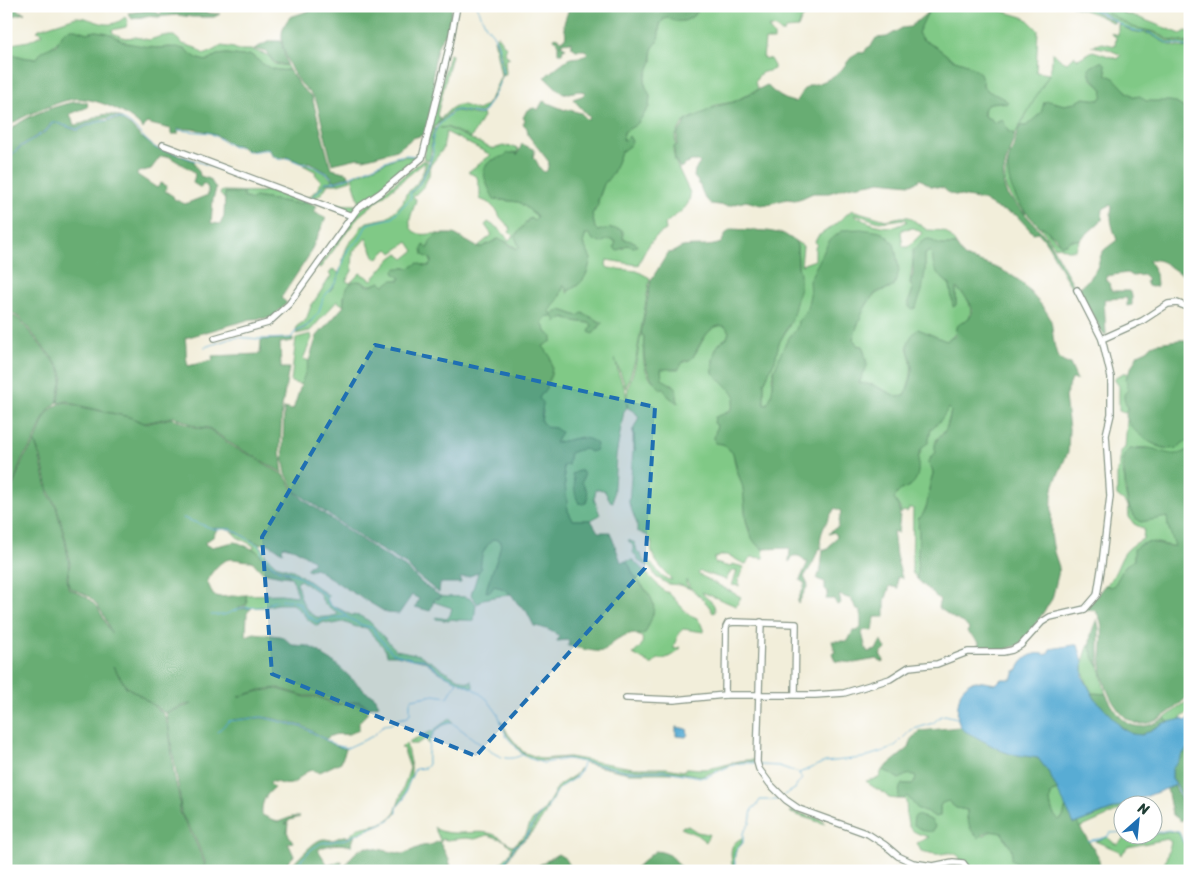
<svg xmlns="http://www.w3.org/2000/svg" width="1196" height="877" font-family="Sriracha,sans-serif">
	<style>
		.green { fill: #80c986; stroke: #50835d; fill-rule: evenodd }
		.forest { fill: #68ad73; stroke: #447554; fill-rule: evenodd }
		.water { fill: #58acd4; stroke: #3c7484 }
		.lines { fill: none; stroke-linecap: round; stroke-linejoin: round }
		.stream { stroke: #58acd4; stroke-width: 1 }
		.minor-casing { stroke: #889687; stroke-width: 8 }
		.minor { stroke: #fff; stroke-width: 5.5 }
		.marked { fill: #1f6fb2; fill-opacity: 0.2; stroke: #1f6fb2; stroke-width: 4; stroke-dasharray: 10 6; stroke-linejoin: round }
	</style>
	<rect width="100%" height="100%" fill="#fff"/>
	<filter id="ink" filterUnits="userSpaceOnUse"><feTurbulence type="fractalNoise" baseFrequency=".02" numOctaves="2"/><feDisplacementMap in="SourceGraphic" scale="10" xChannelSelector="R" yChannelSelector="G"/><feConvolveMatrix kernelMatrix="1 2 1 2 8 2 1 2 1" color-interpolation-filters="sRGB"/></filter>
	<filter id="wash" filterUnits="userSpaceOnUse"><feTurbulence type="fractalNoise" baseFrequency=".0096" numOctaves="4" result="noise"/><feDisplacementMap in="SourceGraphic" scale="20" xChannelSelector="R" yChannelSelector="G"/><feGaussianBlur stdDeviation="1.12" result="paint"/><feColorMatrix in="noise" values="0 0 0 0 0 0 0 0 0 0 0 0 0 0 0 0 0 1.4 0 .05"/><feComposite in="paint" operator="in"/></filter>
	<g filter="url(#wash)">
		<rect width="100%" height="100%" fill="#f2eeda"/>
		<g class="green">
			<path d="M701,6h100l6,7 -6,7 -3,8 -13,1 -1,3h-4l-3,-4 -7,-1 -2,1 6,8v4h-9l-2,18 7,1 4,7v3c-10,5 -13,-1 -19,14l3,6 -25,13 -17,3 -8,6 -21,9 -5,4 -7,13 1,7 -3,6 2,11 15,32c1,16 -15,21 -25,31l1,6c-15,7 -21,21 -28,35l-31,-5 -1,5 2,3 29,3 13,7 -14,80 -10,30 -11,-29 4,16 7,17 1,16 -3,3 -8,45 -3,46h-2l-7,-12 -8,-1 -2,10 6,16 -9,5h-18l-5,-9 -5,-45 5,-1 1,-12 16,-5 -3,-11 -27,6 3,-5 -3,-10 -10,-1 -4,-6 2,-9 -4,-14 7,-10 -3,-42 4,-3v-10l-5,-10 5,-7 7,1h10l9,4 16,2 9,6 4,-6h1l-20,-10 -5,3 -17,-6 -10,4 -1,-3 9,-13 5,-13 4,9v-3c17,-9 18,-14 23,-32l-8,-16 3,-9c7,1 25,4 30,8l-2,5 9,2 3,-4 7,2c-14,-11 -16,-23 -35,-16l-3,-3 -3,-14 3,-3 9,-27 9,-11 8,-21 9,-7 -7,-5 1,-8 13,-8 12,-17 1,-11 -5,-11v-7l7,-17v-12l6,-8 2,-17 4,-5 5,-1 5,3 21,-6z"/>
			<path d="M935,6l19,3 22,-2 26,4 24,7 12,12 -2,42 13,2 -34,60 -6,-2 -7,-13 -8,4 -2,-3 -8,-4 1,-10 4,-3 11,-1 6,2 -23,-17v-6l-16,-17 -15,-5 -13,-10 -17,-10 -4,-6c4,-10 8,-21 17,-27z"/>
			<path d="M1072,6l25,2 -1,-2h8l12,5 1,-2 10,6h5l49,19 5,-3 4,1v11l-20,-3 -15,-8 -23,-5 -26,-15 26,15 23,6 14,8 21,3v3l-23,-4 -17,-10 -12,-1 -14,-5 7,4 19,3 17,10 11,3 12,1v64l-14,-9 -30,-2 -12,-4 -27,-22 -2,-11 -15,14c7,6 20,13 9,22l-15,-2 -9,5 -11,2 -10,-3 -28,24h-6c6,-10 11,-21 17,-31 10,-17 16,-22 15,-43l10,9 5,2 7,-7 4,3 15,-8 25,8 3,-4 -13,-6 -17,-3 12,-3 12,3 1,-9 -6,-4 8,2v-11l4,1 -21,-13 -7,-1 21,11 -2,1c-13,-8 -26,-12 -41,-17z"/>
			<path d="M76,17c19,0 31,16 49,0l3,4 -2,6 -14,3 1,3 12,5 11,-1 13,3 13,-4h12l9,8 13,4 6,5 4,1 16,-8 12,2 4,2h15l16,6 5,8 13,2 2,4c-18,2 -25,-5 -38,-15l-9,1 -15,-2 -10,1 -11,6 -8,-2 -14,-10 -14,-2 -14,1 -22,-3 -7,-2 -19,-10 -12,-2 -9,2 -12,-4 -11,3c-7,16 -18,15 -27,26 -11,2 -21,-4 -31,-5v-8l23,-4 14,-7 -6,-3 2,-2z"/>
			<polygon points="497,35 506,47 505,54 510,58 505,60 506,73 504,76 501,54 496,37"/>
			<path d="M494,39c4,6 8,27 8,35 0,8 -14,30 -18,37 -11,6 -23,-5 -34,1 -5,3 -10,11 -15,15 6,-8 16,-24 28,-22 5,1 10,4 15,5l8,-4 3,-4 12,-26z"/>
			<polygon points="449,54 452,55 437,115 440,119 435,127 430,127"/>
			<path d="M457,111l21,4 4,-1 1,3 -12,21 -24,-11 -7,1h7l46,21 10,-3 13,1 2,2 -1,4 -4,-1 -11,6 -10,2c-7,21 -7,23 7,40l20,2 18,14 -1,3 -2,2 -6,-2 -3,6 -5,4 -3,12 2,5 -1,3 -11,-7 -9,-3 -16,8h-5l15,-12 -7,-10 3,-3 11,7 10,11 4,-4 -4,-4 2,-3 -12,-13 -1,-4 -9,-9 -9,-4v-10l-3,-12 -9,-5 23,-17 -45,-23 -3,17 -13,17 -1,9 -5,11 -11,11 3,2c-1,10 -14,28 1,34 6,3 14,0 21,1 -11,14 -10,13 -7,29l-2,3h-5l-6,-3 -8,5h-9l-1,13 -5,-1 -10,5 -5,-3c-8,4 -11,4 -20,-1 -12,4 -18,11 -16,25l-7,-5 -27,30 -14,3 1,-2c6,-2 12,-6 14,-12l-4,6 -11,5 1,-5 9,-6 5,-14 20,-30 -2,-2 4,-5 6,4 -3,9 -7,10c13,-14 11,-30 18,-45 4,-9 11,-9 13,-19l7,-6 20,-4 10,-9 6,-7 3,-8 11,-11 7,-13 1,-8 -66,54 -39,52 -2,-1 41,-56 64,-51 6,3 -10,20 -9,11c11,-9 18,-23 22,-37 1,-4 0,-6 0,-11 -1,-13 12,-33 25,-35zM366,238l9,20h3l10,-9 4,4 16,-11 6,9 -10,8 -6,-6 -7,5 -19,22 -12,-7 -10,10 -4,-2 6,-10 1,-19z"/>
			<path d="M430,128h5c-6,11 -2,22 -6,33l-6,-3z"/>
			<polygon points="407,156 419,158 386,185 360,204 352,177 395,158"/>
			<path d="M1008,162c2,22 8,34 18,52 -18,-21 -26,-23 -18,-52z"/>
			<path d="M303,165c10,-1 24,8 30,16l-8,1 -11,13 -6,3 10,-10 3,-7 -6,-7 1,-2z"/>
			<polygon points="350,177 351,180 338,184 328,184 323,192 314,200 311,199 326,183 335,183"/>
			<polygon points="269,189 305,202 300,204 254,197 252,200 243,197 244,194 225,193 225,200 220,194 221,192 223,191 261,192"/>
			<path d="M334,204l22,1c0,4 -3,7 -6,8l-18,-7z"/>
			<path d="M852,210l34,10 15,-3h8l18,13c17,1 19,-2 29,15h-16l-11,-6 -9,4 -7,17 -3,23 3,6 -4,12 10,-2 6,-28v-17l5,-3c4,5 3,10 5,16 3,9 9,12 15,18l4,22 2,-2v-17c10,8 18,17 13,30 -14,7 -8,15 -23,23l-28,-12 -11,19c7,18 5,31 -3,48l-6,1 -25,-12 -14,-2 8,-18 -4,-19h-5l-5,-7c6,-19 14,-49 37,-50l-9,-57 -31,-3 -21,12 -12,26 -10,42 -5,8 -4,4v6l-4,7 -4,2 -16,34 -2,8 2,8 -4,15 -3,4 -3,-1v-21l11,-23 4,-17 10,-17 11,-39 -3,-41 -2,-5 8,5 -2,19 14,-5v-12l2,-4 -2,-2 3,-6 15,-10zM855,214l24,8 26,-3 2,2c-14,12 -39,3 -53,-6zM914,228l8,5 -14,14h-5l-2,-15 2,-3z"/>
			<polygon points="1040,227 1043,227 1058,242 1066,244 1071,240 1080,240 1075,250 1067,250 1058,246 1055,247"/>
			<path d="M720,325l5,1 4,6 -2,6c-13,6 -15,21 -14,35l23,22c-2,19 -13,16 -22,28l3,2 -2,18 8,1 10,9c1,6 2,13 4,19 2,5 5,10 6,15 3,23 -1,48 20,62l1,9 -13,-1 -5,7c-9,-2 -14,-10 -24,-9 -3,1 -5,3 -8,3l1,5 15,4 2,-3 12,3 -6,13 1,6 -7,-1 5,-14h-6l-5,9 -26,-9 -2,3 43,23 -5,9 -34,-14c5,10 13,7 13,20l-2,1c-6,-14 -20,-18 -27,-33v4l5,5 -11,-4 -12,-1 -12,-7 -5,-10 -11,-5 -7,-10v-6l-5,-6 7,3 2,8 4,4 2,5c2,2 6,3 8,4 9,6 7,15 21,16 -7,-9 -24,-23 -20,-36l-4,-8 -11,-5v-7l-8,-21 4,-52v-22l2,22 -1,-23 5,-11 -4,-5 -7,-4c-4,-15 3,-28 7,-42 3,-11 4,-21 6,-32l3,2c-1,15 -3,35 10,46 3,3 7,4 10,7 5,6 7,10 14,14l-5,-19 -7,-1 -5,-4v-11c6,-1 27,-5 31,-10 10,-12 11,-27 28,-33z"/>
			<polygon points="311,334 312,338 303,359 310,361 302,385 291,382 296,338"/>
			<path d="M1123,373h4c-1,6 1,10 1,16 1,9 -4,9 -1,20l-2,4 -6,-2v-25l-5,-7z"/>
			<path d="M949,407l2,4 -5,18 -10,11v12l-6,6 3,16 -4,14 -1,14 -10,24 1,6 -2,47 -5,-7 1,-64h-4l-2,4 -4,-1 -2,3 -1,-6 -6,-9c3,-7 6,-10 14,-12l15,-42 5,-2 3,-14z"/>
			<path d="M1127,420c8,13 32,33 49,28 5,-2 9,-6 14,-8v8c-5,4 -12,8 -19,7 -16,-3 -30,-14 -46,-2l-3,16 3,11v11l3,15 8,13 32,-2v9l8,21 -23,-5 -15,4 -4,8v6l-9,6 -10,19 -4,2 -6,-2c11,-8 12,-20 19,-31 5,-7 12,-11 19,-15l1,-10 -10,-5 -5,-7 -1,-12 -11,-9v-23l3,-11v-11l5,-3z"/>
			<path d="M230,530l24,12h3l5,5 3,8 11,10 17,5 35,25 -1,6 7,7 2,-1 15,8 9,1 9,5 27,29 24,5 32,20 15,7h4v-2l2,4v4l-30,-14 -19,-15h-11l13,2 16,13 -16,-12 -30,-7h-9c-1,-9 -14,-17 -20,-27l-11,-1 -13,-5 -10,2 -9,-2 -7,4 -10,-7 -5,-7 -10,-8h-15l-12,3 5,-5 -5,5 -23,1 4,-2 1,-4 -1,-7 35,-1 16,2c-1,-10 -4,-20 -13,-25l9,2 -25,-9 -11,-13 -4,-2 1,-3 -17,-9zM300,580l19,13 5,11 14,9 -1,2c-5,1 -14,3 -20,2 -13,-4 -18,-23 -20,-34z"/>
			<path d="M494,539l7,2v7l-14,39c11,-2 16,1 24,7l-28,5 -5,5 -7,-9 7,-22 3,-4c-2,-11 4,-24 13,-30z"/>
			<path d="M633,560l31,31 5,2 19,21 9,4 4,6 3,8 -21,-3c-4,3 -10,16 -9,20l6,-2 1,1c-7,6 -14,12 -23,11l-5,5h-3l-17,-10c6,-5 11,-9 9,-17l-5,-2 8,-2 8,-20 -6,-22 -15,-18 -1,-5 -5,-7z"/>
			<path d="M440,596c13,3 27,-4 36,8l-2,17c-8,-2 -15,0 -23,-2l-2,2 -13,-2v-2l11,2 3,-4 2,-7 -18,-6 1,-4 4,1z"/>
			<path d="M1090,643c0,10 4,14 9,23 4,8 3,19 7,28l-14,-1c-11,-21 -12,-28 -2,-50z"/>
			<polygon points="1190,699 1190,711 1177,721 1169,723 1165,718"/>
			<path d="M450,718l3,5c-12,0 -21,10 -25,21l-2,-5 -10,5h-7l1,-3 24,-11z"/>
			<path d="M501,721l7,13 15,18 19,7 27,-2 64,11h33l18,3 2,-3c8,0 17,2 25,0 16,-2 25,-9 44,-8v2l-9,-1 -12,2 -31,13 -38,-6h-39l-61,-12 -25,3 -17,-7 -16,-19z"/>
			<polygon points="406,743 411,767 411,776 403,799 397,807 396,813 385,822 347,838 358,828 379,824 388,820 395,813 410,768 403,748 401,748"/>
			<polygon points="584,763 627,772 665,771 672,773 629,773"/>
			<path d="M580,768l-6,9 -15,11 -14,23 -8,7 -10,17 -14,12v3l-7,12 8,-12v-3l14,-12 11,-18 9,-10c-1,7 -17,27 -23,32 -2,3 -7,5 -9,8 -8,11 -6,16 -19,24l5,-6 -8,6c5,-9 15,-12 18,-23l-8,-8 -16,-5 -13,4 -9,-1 -19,2 -5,-1 -1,3 -7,-15c11,11 40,3 54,6 9,1 17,8 25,13l13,-12 5,-12 13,-12 15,-25 16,-10z"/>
			<path d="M882,770l7,2 10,7c6,-4 11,-6 17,-3l-1,6 -3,2h-10l-4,15 -9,-1c-4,-7 -16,-9 -23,-17l13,-3z"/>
			<path d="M1058,790l8,16 -3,11 -4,3c-8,-5 -11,-20 -7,-28z"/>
			<path d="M907,796l11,13 11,3 6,5 5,-1v-10l2,-3 6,-2 8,7 11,2v11l17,15c6,-6 10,-5 18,-3l19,33 1,5c-6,0 -15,1 -21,0 -15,-4 -16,-9 -31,-1l-12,-9 2,-4c-8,-6 -11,-4 -19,-3 -6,1 -14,-2 -20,-3l-4,-8 12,-6c-26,-7 -21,-12 -23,-36l-2,-2z"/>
			<polygon points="1123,806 1123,809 1080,828 1077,823"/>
			<polygon points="790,811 821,819 825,824 791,813"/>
			<polygon points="683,826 688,826 697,832 709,834 706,842 697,835 681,828"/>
			<polygon points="1168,831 1179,833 1185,847 1190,850 1190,871 1164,871 1163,869 1171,842 1167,839 1128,847 1121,855 1119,851 1095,841 1107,837 1115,844 1118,844 1126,836 1127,839 1132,840"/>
			<path d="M742,838v5c-9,8 -7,13 -8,24l-8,4 6,-4c0,-13 -5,-22 10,-29z"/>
		</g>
		<g class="forest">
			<polygon points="9,6 19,6 17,10 25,13 13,16 10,20 6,21 6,8"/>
			<polygon points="154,6 162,7 163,9 220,14 214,17 192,17 177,15 158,17 147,16 132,19 128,13 151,10 160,14 162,12"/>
			<path d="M324,6h128l-4,27c-12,5 -14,31 -15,43 0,6 3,13 2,20 -1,12 -6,25 -9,38l-13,4 -16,12 -33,9 -6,-1 -26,6 -15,-61c-6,-12 -16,-17 -22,-27 -6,-9 -14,-31 -13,-41 0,-6 4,-14 8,-18z"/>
			<path d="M570,6h38l3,4 3,-1 1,-3h86c-8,13 -18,20 -33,12l-4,1 -4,5 -2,17 -6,8v12l-7,17v7l5,11 -1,11 -12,17 -13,8 -1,8h2l4,-4 3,5 -2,4 -9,7 -8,21 -9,11 -6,16v5l-6,9 3,14 3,3c7,-3 19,-4 25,0v8l12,3 2,4 -3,1 -7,-2 -10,6 -3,-4 2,-5c-7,-5 -9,-1 -16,1l-7,-3 -4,-6h-3l-3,9 8,16c-5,18 -6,23 -23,32l-4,-6 -5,13 -9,13 1,3 10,-4 17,6 4,-3 20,10 -9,11 -4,-2 3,-7 -3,-2 -16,-2 -9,-4 -8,5 -2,-5 -7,-1 -5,7 5,10 5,3v5l-9,5 7,10 2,11 -1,8 -5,13 -7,10 4,5 -2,18 5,6 9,1 6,4 -6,11c15,-3 30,-10 42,1l-1,6 -6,2 -6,-4 -14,5 -2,12 -5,1 5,45 5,9h18l7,12h12l11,30 5,-1c5,5 5,11 10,17 19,24 24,25 9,55l-8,2 -3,-2c-6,1 -17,5 -22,10 -3,3 -4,6 -8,8 -8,2 -28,-4 -36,-5l1,-6 -12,1 2,-5c-7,-5 -16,-9 -25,-10l-8,-16 -8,-6 -7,-10 -9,-6 -8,-2 -3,5 -5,1c3,-17 14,-35 15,-51l-7,-2c-9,6 -15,19 -13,30 -6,7 -12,7 -21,9l1,5h-21l-1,10 -25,-20 -7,-8 -38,-22 -73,-51 -10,-18 -2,-11 -1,-14 1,-41 9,2 24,-74 27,-30c-1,-9 2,-25 14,-25 4,1 7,4 11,5 4,0 8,-3 11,-4l5,3 7,-5h8l1,-2 -6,-4 -1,-4 3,-2h13l8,-5 6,3h5l2,-3v-4l-8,-4 -1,-6 2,-4 4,4 2,-8 8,-7h16l23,13h5l16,-8 5,1 8,6 7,3 1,-3 -4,-9c4,-7 10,-13 15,-19l4,3 2,-2 1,-3 -18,-14 -25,-3c-6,-12 -18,-32 -1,-39 6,-3 10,-2 15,-7h9v2l5,-11 13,6 -2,7c5,4 5,11 11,15l3,-1 2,-9 -21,-27 -1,-7 -4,-4 2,-4 -2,-2 4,-8 7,-2 4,2 5,-9 22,9 1,-1 15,4 7,7 2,-2 -17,-19 9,-3 4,-4 -7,-1 -16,3 -18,-17c8,-7 14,-12 23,-18 6,-3 14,0 20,-5l-3,-4h-9l-4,-3 -1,-5 -10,1 1,3 4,2 -3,1 -1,4h-4v-10l-4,-4 1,-2 7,3 3,-2c2,-6 -1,-8 -1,-14 1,-5 4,-12 6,-18z"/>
			<path d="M928,12l-10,21 4,6 17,10 13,10 15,5 13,9 3,8v6c8,7 17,8 25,15l-2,2 -6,-2 -11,1c-4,4 -6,7 -5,13l8,4 2,3 8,-4 7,13 6,2c-5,20 -18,41 -8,61l31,33 11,13 30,54c-17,-15 -24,-45 -41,-63l-5,1 -17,-18 -18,-6 -15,-9 -33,-6 -7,-6 -12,-2 -11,-7 -5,4 -5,1 -30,-3 -9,2 -23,4 -19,6h-16l-11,5 -7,2 -8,-1 -19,5 -7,1 -15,-4 -18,5 -17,-2c-12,-10 -7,-17 -17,-27l1,-7 5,-7 -2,-2h-7l-11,7 -5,-8 -1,-13 3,-2v-10l9,-14 31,-15 17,-4 33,-17c5,7 20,17 29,17 4,-4 4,-10 8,-13 6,-5 9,-4 15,-6 7,-2 15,-7 21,-12 8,-7 12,-21 24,-18l3,-5 4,-2 5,-8 11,-1 15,-9 8,-1z"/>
			<path d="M70,29h5l12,4 9,-2 12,2 19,10 29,5 21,-1 7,2 14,10 8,2 11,-6 10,-1 15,2 9,-1c13,10 20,17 38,15l12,17 11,10 18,68 2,4 16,4 1,3 -14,5 -7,-8 -19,-11 -7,1 -15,-6 -10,1 -4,-2 -4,-7c-13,-2 -18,7 -31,-4l-5,1c-18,-14 -32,-18 -55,-17v5h-7v-5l-25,-6 -3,6c-13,-16 -49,-33 -70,-30 -12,2 -22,7 -33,11 -13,5 -25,10 -34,20v-77c10,1 20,7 31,5l5,-7 14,-6 8,-13z"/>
			<polygon points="270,41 281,41 287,65 275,63 266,52 254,49"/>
			<path d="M1100,62h3l2,2 2,11 7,3 13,14 7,5 6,-1 6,5h25l5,2 14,9v165c-4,-2 -8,-3 -12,-5 -11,-6 -15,-14 -29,-12l7,14 1,12 -5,1 -4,-1 -2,-5 2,-1 -5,-5 -11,1 -5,-3 -21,3 1,5 2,1 1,7 3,2h16l3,5v9l-5,1v-8l-23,1 2,36h-2l-26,-46 8,-7 11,-14 4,-13 3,-5 13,-10c-4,-11 -8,-21 -5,-33l-2,-2 -7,4 -1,11 -22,20h-9l-5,4 -5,1 -5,-7 -13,-11h-3c-18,-17 -34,-38 -32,-64 0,-5 3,-10 5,-15 2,-7 3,-14 7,-22h6l15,-13 3,-11 5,-1 15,4 11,-2 9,-5 15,2 3,-3 1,-7c-6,-9 -14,-10 -14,-22z"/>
			<path d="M73,102h14l1,5 -18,7 4,11c19,-1 24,-18 48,-7 -15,-2 -31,4 -44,11l-19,-5 18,7 18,-9 25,-3 11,7 10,11 16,12 13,3 24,9c0,6 6,9 6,15l10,3 6,10 -3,10 -2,24 9,1 4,-7 1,-24h19l-1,4 9,3 2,-3 45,7 7,-3 11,5 -3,6 12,6 -18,39 -27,41 6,5 -15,15 -21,1 -66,19c2,10 0,18 3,28l25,-6 -1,-4 48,-2 1,-14 32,-2v3l-13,2 1,25h8l-7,39 -2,43 3,23 -29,-17 -18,-9 -27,-19 -11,-1 -23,-10h-3l-27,6 -16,-6 -48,-11 -14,-5 -9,2 5,-26 -2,-8 -41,-51 -14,-9v-148l15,-14 26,-16 5,-7 7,-1h-8l-5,7 -26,16 -14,14v-26c17,-18 43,-26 67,-32zM168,156l25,15 2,4 -2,8 8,5 1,-4h2l4,4v7l-23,9 -11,-5 -1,-3 -8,-5 2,-5 -6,-3 -4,5 -21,-14 3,-2 12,-3 9,-12z"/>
			<path d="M731,229l36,2 17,3 11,7 2,5 1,21 2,6v14l-8,32 -13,24 -4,17 -11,23v21h3c8,-11 4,-25 9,-38 3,-8 6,-17 11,-25 5,-9 10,-8 11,-20l4,-4 5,-8 3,-14 -1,-14 20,-40 14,-11 18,-1 20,3 7,5 6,7 2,8 3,19 -5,15c-6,4 -12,3 -18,7 -11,8 -19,33 -23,46l5,7h5l4,20 -8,17 14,2 25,12 6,-1c3,-7 7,-15 8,-23 2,-21 -14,-26 6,-44l28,12 9,-5 1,-9c4,-4 11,-7 14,-10 7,-10 -6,-23 -14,-29v17l-3,2 -3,-22c-6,-6 -12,-9 -16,-18 -2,-6 0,-10 -4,-16l-5,3v17l-3,20 -6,16 -3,2 -4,-2v-6l4,-12 -3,-6 3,-9v-24l11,-10 5,-1 11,6h16l8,12c21,7 43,12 59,27 5,5 9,11 13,15 5,5 11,13 14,19 5,13 0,44 20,46l7,16 -5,-1 -7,18 4,32 -1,23 -14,32 -2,10 -1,40 3,18 5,15 -1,8 -6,24 -22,34 -12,12 -14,5h-32l7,-6v-2l-12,-10 2,-3 -5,-6 -11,-5 -15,-11 2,-7 -23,-21 2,-47 -1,-13c11,-8 9,-21 12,-34 0,-4 3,-8 3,-11 0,-5 -2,-8 -6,-11l9,-11c-5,-12 7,-15 11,-25 2,-5 3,-11 4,-16l-2,-3 -9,13 -9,8 -3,14c-16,9 -6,24 -12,36 -5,11 -16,6 -22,20 9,11 5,21 4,34l-5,-2 3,25 6,22 -5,-1 1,11 -8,-2 -5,15v16h-10l-2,14 -9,-1 -2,3 4,16 2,3 8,-2 4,-8h2l4,7 -6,6 4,5 -2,2 -5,-3 -23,4 -19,-2 -3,-8 3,-1 -3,-11h16l5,-10h4l4,-3v-17l-4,-1 -6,-11 -12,-4 2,8 -4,2 -3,-6h-8l2,-7 -3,-3v-7l-8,-3 4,-11 2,-19 4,1 10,-14 -3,-4 -5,2 3,-4 6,-3 3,-16 -6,-3c-6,10 -19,28 -13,40l-4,2 -5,13 -9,14 4,8 -10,19v-4l7,-16 -5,-4 8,-18h-3c-3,-5 -6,-7 -12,-6l-4,6 1,-14 -27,1 -7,-5 -4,-6 -6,-18 -3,-32 -5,-15 -5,-20 -10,-9 -8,-1 -1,-5 3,-13 -3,-2 1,-6 14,-5 3,-4 3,-13 -22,-22c-1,-14 1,-29 14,-35l2,-6 -4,-6c-17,-3 -25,19 -32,31 -3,4 -7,3 -10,5 -2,2 -3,5 -4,7h-18l1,10 14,8 2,16 -9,-6 -6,-9 -2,1c-17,-15 -18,-31 -17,-53l-3,-2 10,-54 17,-27c6,0 10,-5 15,-6 13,-2 25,1 38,-4l6,-11z"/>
			<path d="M6,311l13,8 41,50 2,9 -5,25c-15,9 -16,25 -24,40 -3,5 -8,10 -11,16 -6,12 -6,26 -16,36z"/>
			<path d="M1179,340h11v100c-5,2 -10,6 -14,8 -15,5 -44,-15 -49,-29 -2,-4 0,-7 0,-11 -1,-8 -7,-12 1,-18l-2,-12 12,-24 9,-4 5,-5 5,-2z"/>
			<path d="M66,402l15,5 48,10 16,7 27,-6 26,10 11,1 26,19 19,9 31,19 10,16 9,8 75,52 26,15 18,17 17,12 -1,3 -4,-1 -5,13 -15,-4 4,-8 -7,-4 -13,19 -12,-1 -37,-22 -35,-23 -6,3 -3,-2 8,-8 -19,-12 -11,-3 -2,2 1,4c-9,-3 -13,-11 -23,-8l-20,-9 -8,-6 -21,-1 6,1 -4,8 -8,5 1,3 6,2 22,-5 5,1 18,8 11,13 16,7 6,6 -9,-1 -19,-4 -10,-11c-18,0 -24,-8 -38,9 -3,4 -5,6 -7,11l6,14 6,2 27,-2 1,9 -10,5 15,-1 -5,5 -1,23 8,-3 25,3 4,1 9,8 16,1 12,6 5,5 10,6 31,29 8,4 5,9 -9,2 -12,-6 -22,3 -18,-8h-13l-27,-8 -18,2 -22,7 22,-6 18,-2 27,8h13l17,8 24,-3 10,6 -2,2v4l-8,8v7c-15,11 -21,0 -33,10l-23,-13 -32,-8 -10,-1 -28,3 29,-2 12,2 30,8 30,17 12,4 -5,13 -19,9 -3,2c-13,-9 -18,8 -28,11 -7,2 -14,-3 -21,-2v2l4,4c-9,7 -13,15 -12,27l16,7 14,-5h8l-10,3 -5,4 3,-1 -1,9 6,10 -5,1 6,13 -9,9 2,3c11,-6 26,-29 37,-29 3,0 6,1 8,1 6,-1 9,-5 15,-4v3l8,-4 -4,11c-10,-3 -24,-2 -33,4l10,15 12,-4 3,1 -6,9h-131l-1,-10 -10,-23 -14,-25 -1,-16 -13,-81 -1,-3 26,-9 -7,1 -20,8 -39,-27 -13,-20 13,21 15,9 23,18 5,16 5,44 5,23 1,16 14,26 10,23 1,9h-199v-375c11,-11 11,-26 18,-38 3,-5 8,-11 11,-16 9,-18 7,-34 31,-40zM35,443l6,14 8,35 8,15 9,34 4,23 -2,13 1,10c6,4 14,5 19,9 11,8 19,24 23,37l-13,-25 -11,-11 -19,-9 -1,-11 2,-13 -4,-23 -9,-34 -8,-14 -8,-35z"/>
			<path d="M1148,448c18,2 24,13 42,0v247c-19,16 -46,44 -68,19 -12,-13 -19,-31 -21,-49 -1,-16 7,-43 -7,-55l-8,-1 19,-24 6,2 4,-3 10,-18 9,-6v-11c17,-14 26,-1 41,-3l-7,-20 -1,-9 -26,5c-15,-9 -14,-27 -16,-42 -2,-14 -3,-13 0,-27l5,-4z"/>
			<path d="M578,471h4l2,4 -2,7c4,8 8,11 4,21l-3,1 -4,-1c-6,-9 -3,-18 -7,-29z"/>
			<path d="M1097,619l2,9v39c-12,-17 -11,-29 -2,-48z"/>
			<path d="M1092,693l14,1c15,30 28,42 59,24l4,5c-10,1 -17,7 -25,11 -16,7 -39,-24 -49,-35z"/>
			<path d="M959,727l43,24 9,3 27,4 11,15 9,17 -6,2c-4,8 -1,23 7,28l4,-3 3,-11 8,18 3,-1 21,33 3,15h-79l-1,-5 -10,-6 1,-10 -10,-17 -13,-2 -11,7c-9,-8 -11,-17 -11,-28l-11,-2 -8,-7 -6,2 -2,3v10l-5,1 -7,-5 -10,-3 -11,-13 -3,3h-6l2,-12 2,-3h10l3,-2 1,-6c-6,-3 -11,-1 -16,3 -6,-2 -9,-7 -18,-9l27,-22 3,-10 9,-7z"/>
			<path d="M1190,747v100l-5,-4 3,-31 -11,-27 -5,-6v-12c10,-5 9,-15 18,-20z"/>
			<polygon points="1175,786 1186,813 1181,821 1172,814 1167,789"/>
			<path d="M917,815l14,5 4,6 -2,5c-7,2 -14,-2 -20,-7l1,-7z"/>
			<path d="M439,841l10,19 3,11h-109c6,-11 11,-22 25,-24l35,7 19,-8 9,-1z"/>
			<path d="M655,851c14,1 21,7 27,20h-50z"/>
			<polygon points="558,854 566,859 573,871 529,871"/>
		</g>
		<g class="water">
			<path d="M1074,645h4l5,17v15l12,22 27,29 10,6 10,1 22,-12 18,-4 4,2 4,-3v29c-9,5 -9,15 -18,21v11l4,6 -102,39 -25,-51 -11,-15 -27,-4 -9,-3 -39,-21c-8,-7 -6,-25 -3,-35 1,-6 6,-9 10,-13l7,-1 19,3 5,-5h11l3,-8 3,-1c3,-12 17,-20 29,-15l3,-6z"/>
			<polygon points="676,727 687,729 688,734 686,737 676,736"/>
		</g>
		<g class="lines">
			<g class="stream">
				<polyline points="1085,6 1101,13 1131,30 1150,33 1167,43 1190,47"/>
				<polyline points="6,7 8,6"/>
				<path d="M178,130l32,3 24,14 4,-1c13,10 18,3 31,4 4,7 9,12 18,8l16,6h6l19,10 7,8"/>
				<path d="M6,160l14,-13 27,-17 5,-7h5l21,7c9,-5 16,-8 27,-9 4,-1 7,-3 11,-3 22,1 29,34 53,33l66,24"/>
				<polyline points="292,197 305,201"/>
				<polyline points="311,199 326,182 335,182 342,180 395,157 406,155 419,156"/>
				<polyline points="205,347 235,337 259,339 291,338 295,332 307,326 319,312 323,298 336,282 348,249 360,239 367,224 391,218 411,198 410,193 418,186 428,167 433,152 432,141 436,128 452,112 457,110 480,114 483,113 493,97 503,75 498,45 493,34 486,26 477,6"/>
				<polyline points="183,518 214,529 232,529 261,547 262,555 272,565 278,569 297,575 325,595 330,605 344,613 346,617 362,625 373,628 376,635 393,653 412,659 424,660 443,674 474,689 487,699 498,714 506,736 523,755 528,758 543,763 567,759 615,768 626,771 665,771 700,777 706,777 730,766 740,763 753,763 756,764"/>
				<polyline points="211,615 224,615 241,608 264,607 274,601 290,600 299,603 307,615 317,622 325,619 345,617"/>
				<polyline points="217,732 229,721 262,717 303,727 335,745 347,748 373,736 384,725 391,724 398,719 408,717 410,714 410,702 412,699 434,695 448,697 457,682"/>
				<polyline points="760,765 779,766 799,773 825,762 862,758 890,749 896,745 911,730 933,723 941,716 945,715 957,718"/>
				<path d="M1176,785c9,21 14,35 8,58l6,6"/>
				<polyline points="784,795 795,789 797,784 802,779 799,773"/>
				<polyline points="1154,833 1168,830 1179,832 1183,842"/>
				<polyline points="1136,834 1139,836 1148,834"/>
				<polyline points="1088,841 1107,837 1110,833 1124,832"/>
				<path d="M283,871l13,-6 16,-16 9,-6 25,-4 43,-19 8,-7v-6l7,-8 3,-12 8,-18 10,-1 3,-4c-1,-17 2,-40 24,-41 13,8 41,34 54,35 6,1 11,-1 16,-3"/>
				<polyline points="496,871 504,864 514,849 513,847 519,844 527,835 537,817 546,810 558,790 563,785 575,778 580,771 583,764"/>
				<path d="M730,871l5,-6c-1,-12 -1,-13 8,-22v-10l7,-10 2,-14 5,-4 3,-5h16l5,-3"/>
			</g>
		</g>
	</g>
	<g filter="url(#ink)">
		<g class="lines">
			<g class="minor-casing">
				<g id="minor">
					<polyline points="163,145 352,216 358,208 380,193 422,158 450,44 457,6"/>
					<polyline points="215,338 268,323 289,304 352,216"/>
					<polyline points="1102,339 1142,321 1168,304 1177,303 1190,308"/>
					<polyline points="761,622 757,762 759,769 770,784 786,800 799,809 868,834 885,845 898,856 913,863 933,866 953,862 963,863 969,871"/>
					<polyline points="725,695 726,627 728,623 734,622 796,624 795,694"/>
					<polyline points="626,698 674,700 725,695 815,695 844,693 890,679 909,667 937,664 968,652 1003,652 1012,650 1021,645 1042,622 1050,617 1085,609 1097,595 1102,564 1110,496 1106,435 1111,414 1111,377 1102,339 1077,290"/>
				</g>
			</g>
			<use href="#minor" class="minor"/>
		</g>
	</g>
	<path class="marked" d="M375,345l280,62 -10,161 -169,188 -204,-82 -10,-137z"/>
	<rect width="1196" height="877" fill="none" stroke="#fff" stroke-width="25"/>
	<g transform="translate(1138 820) rotate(27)"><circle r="24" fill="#ffffff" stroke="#a5b1ae"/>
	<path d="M0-4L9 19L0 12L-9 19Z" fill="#1f6fb2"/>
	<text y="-8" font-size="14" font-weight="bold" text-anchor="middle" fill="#1f3d34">N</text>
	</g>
</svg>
